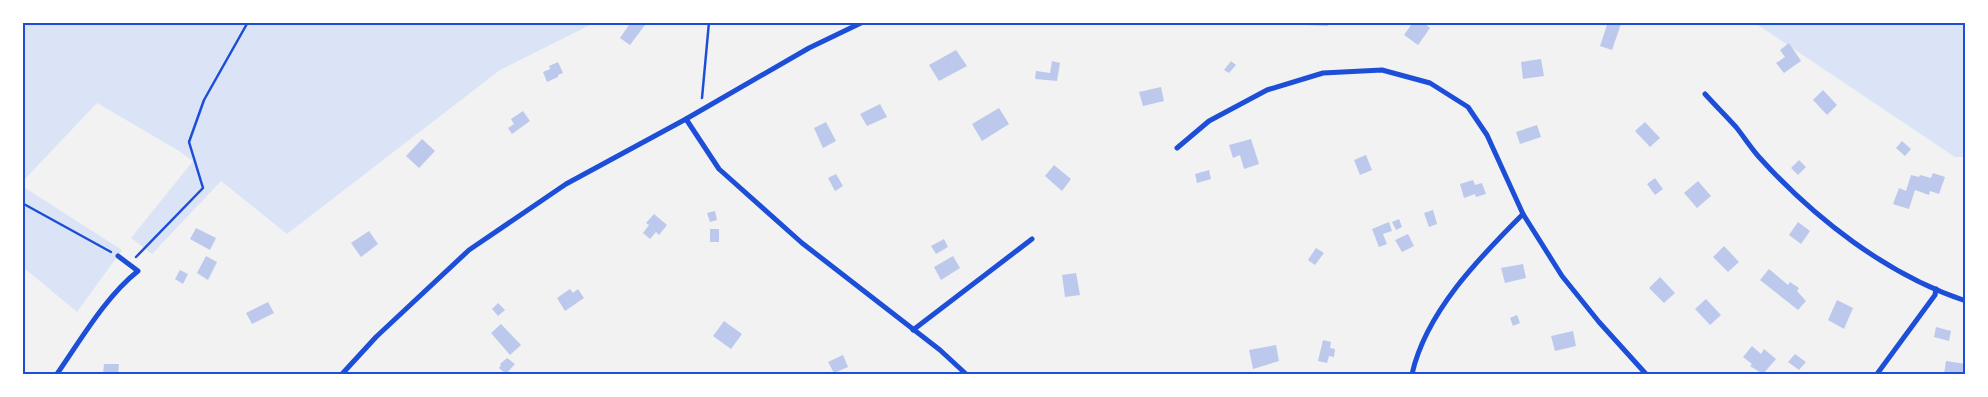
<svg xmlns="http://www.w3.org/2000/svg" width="1988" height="397" font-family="Georgia,serif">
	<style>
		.green { fill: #dbe4f7 }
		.building { fill: #bdc9ec }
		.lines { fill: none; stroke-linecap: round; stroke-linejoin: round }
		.path { stroke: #1d4ed8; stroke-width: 2.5 }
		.minor { stroke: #1d4ed8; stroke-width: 5 }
		.neatline { fill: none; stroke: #1d4ed8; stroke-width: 2 }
	</style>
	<rect width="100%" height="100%" fill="#f2f2f2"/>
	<g class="green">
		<polygon points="23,23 594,23 500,70 287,234 221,181 152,254 131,238 193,161 179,151 97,103 23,181"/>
		<polygon points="1755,23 1965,23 1965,157 1955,157"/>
		<polygon points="22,186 122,250 77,312 23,267"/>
	</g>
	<g class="building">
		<polygon points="631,22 642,22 645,25 630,45 620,38"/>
		<polygon points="1307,22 1328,22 1328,26 1307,25"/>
		<polygon points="1413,22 1423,22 1430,28 1418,45 1404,35"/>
		<polygon points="1608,22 1621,24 1612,50 1600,46"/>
		<polygon points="1789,43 1801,61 1784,73 1776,63 1785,57 1780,50"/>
		<polygon points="956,50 967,66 939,81 929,65"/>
		<polygon points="1541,59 1544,76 1523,79 1521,62"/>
		<polygon points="1052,61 1060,63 1057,81 1035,79 1036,71 1050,73"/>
		<polygon points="1231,61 1236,65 1229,73 1224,70"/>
		<polygon points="558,62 563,73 558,75 558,77 547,82 543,72 550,69 549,66"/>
		<polygon points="1161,87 1164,101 1143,106 1139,92"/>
		<polygon points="1823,90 1837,105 1827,115 1813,100"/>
		<polygon points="880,104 887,117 867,126 860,114"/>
		<polygon points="999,108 1009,124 982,141 972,124"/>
		<polygon points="523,111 530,121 512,134 508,128 514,124 511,119"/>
		<polygon points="826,122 836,141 823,148 814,128"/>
		<polygon points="1645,122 1660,138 1650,147 1635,131"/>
		<polygon points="1537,125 1541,137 1520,144 1516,132"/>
		<polygon points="422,139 435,151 419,168 406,156"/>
		<polygon points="1251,139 1259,164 1244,169 1240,155 1233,158 1229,145"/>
		<polygon points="1902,141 1911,149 1905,156 1896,148"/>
		<polygon points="1366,155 1372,170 1360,175 1354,160"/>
		<polygon points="1799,160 1806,167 1798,175 1791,168"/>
		<polygon points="1054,165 1071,179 1062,191 1045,176"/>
		<polygon points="1209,170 1211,179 1197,183 1195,174"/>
		<polygon points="1933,173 1945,177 1939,194 1930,191 1929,195 1915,190 1909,209 1893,204 1899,188 1906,191 1911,175 1919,177 1920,175 1931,178"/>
		<polygon points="836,174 843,186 835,191 828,178"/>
		<polygon points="1655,178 1663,189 1655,195 1647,184"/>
		<polygon points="1473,180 1475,185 1482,183 1486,194 1476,197 1475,194 1464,198 1460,184"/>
		<polygon points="1698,181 1711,196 1697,208 1684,193"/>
		<polygon points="1433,210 1437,224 1429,227 1424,213"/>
		<polygon points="715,211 717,220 710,222 707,213"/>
		<polygon points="654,214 667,225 659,235 656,232 650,239 643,233 649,225 646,223"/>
		<polygon points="1399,219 1402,227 1396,230 1392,222"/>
		<polygon points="1389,222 1392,231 1383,234 1387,244 1379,247 1372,229"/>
		<polygon points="1798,222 1810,231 1801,244 1789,235"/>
		<polygon points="196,228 216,238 210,250 190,239"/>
		<rect x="710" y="229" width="9" height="13"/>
		<polygon points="369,231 378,244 361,257 351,243"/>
		<polygon points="1408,234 1414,246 1402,252 1395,240"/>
		<polygon points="944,239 948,247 936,254 931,246"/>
		<polygon points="1724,246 1739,262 1728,272 1713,257"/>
		<polygon points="1316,248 1324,253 1315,265 1308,260"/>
		<polygon points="206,256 217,262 208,280 197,273"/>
		<polygon points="953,256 960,268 941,280 934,267"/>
		<polygon points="1523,264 1526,278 1505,283 1501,268"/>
		<polygon points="1769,269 1788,285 1790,282 1799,288 1797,291 1806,301 1798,310 1760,280"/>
		<polygon points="180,270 188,274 183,284 175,279"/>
		<polygon points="1076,273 1080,295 1065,297 1062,275"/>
		<polygon points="1660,277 1675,293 1664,303 1649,288"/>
		<polygon points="570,289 573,293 578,289 584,298 565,311 557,298"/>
		<polygon points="1706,299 1721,315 1710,325 1695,309"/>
		<polygon points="1837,300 1853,308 1844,329 1828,320"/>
		<polygon points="268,302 274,313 252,324 246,313"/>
		<polygon points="498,303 505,310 498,316 492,309"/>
		<polygon points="1517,315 1520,323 1513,326 1510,318"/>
		<polygon points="724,321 742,334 731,349 713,336"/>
		<polygon points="501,324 521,345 510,355 491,333"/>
		<polygon points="1936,327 1951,331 1949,341 1934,337"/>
		<polygon points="1573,331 1576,346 1555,351 1551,336"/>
		<polygon points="1323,340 1331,342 1330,348 1335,349 1334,357 1329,356 1327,363 1318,361"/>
		<polygon points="1276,345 1279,361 1253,369 1249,350"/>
		<polygon points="1752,346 1761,354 1764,349 1776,359 1763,374 1750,366 1752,364 1743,357"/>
		<polygon points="1795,354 1806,362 1799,370 1788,362"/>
		<polygon points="843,355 848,367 834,373 828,362"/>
		<polygon points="507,358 515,364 506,374 499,368 501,365 500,364"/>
		<polygon points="1946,361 1966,364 1966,374 1944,374"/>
		<polygon points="104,364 119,364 118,374 103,374"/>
	</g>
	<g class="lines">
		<g class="path">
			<polyline points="702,98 709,22"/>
			<polyline points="22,203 111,252"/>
			<polyline points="136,257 203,188 189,142 204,100 248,22"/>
		</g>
		<g class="minor">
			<path d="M1705,94c10,11 21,22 31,33 8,10 15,21 23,30 55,61 128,118 207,144"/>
			<polyline points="686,119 719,169 802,243 940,350 966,374"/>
			<polyline points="1177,148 1209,121 1267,90 1323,73 1382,70 1430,83 1468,107 1487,135 1523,214 1562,276 1599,322 1646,374"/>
			<polyline points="913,330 1032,239"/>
			<path d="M57,374c23,-33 49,-78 81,-103l-20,-15"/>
			<polyline points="342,374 376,337 469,250 566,184 686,119 809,48 863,22"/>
			<path d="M1412,374c14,-62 67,-116 111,-160"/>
			<polyline points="1877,374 1935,295 1936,289"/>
		</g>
	</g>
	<rect width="1988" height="397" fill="none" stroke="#ffffff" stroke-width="48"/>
	<rect x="24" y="24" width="1940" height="349" class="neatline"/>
</svg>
